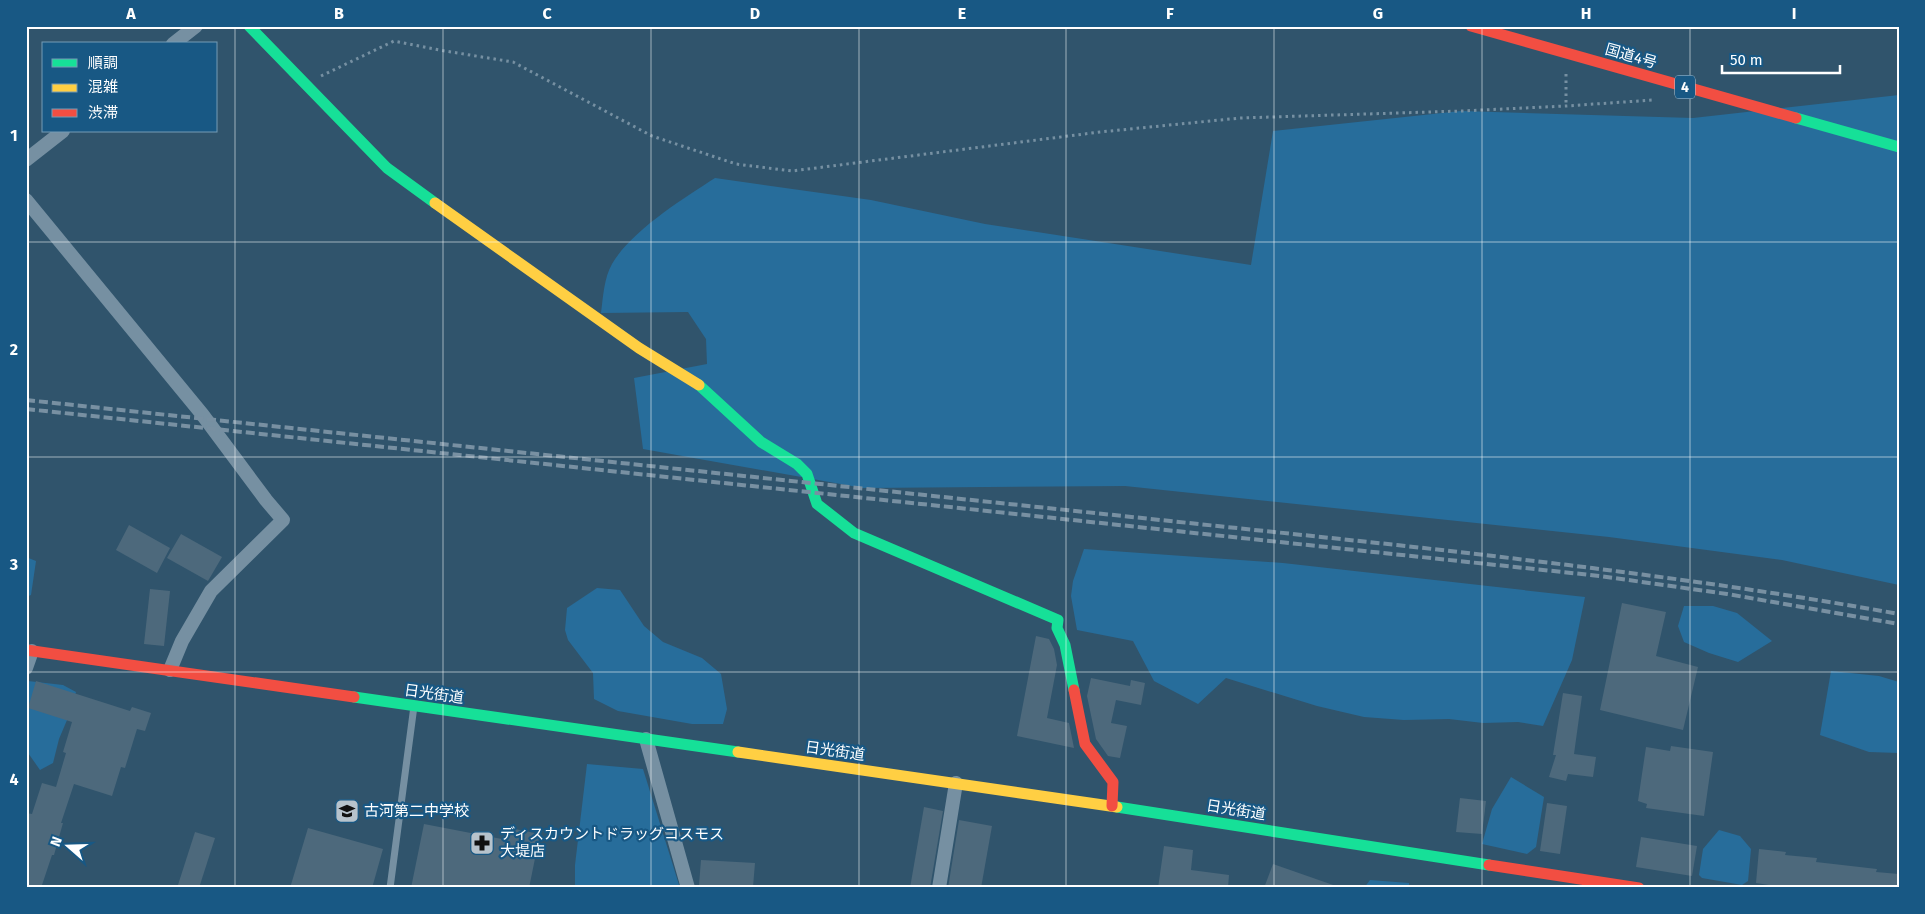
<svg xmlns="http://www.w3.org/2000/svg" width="1925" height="914" font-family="'Fira Sans','Noto Sans JP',sans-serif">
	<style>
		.green { fill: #276d9b }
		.building { fill: #4d697c }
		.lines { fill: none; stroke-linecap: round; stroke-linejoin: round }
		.path { stroke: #7690a2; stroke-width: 3; stroke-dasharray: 2.5 4; stroke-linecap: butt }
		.lane { stroke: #7690a2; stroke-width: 7 }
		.street { stroke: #7690a2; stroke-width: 14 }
		.fast { stroke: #16e098; stroke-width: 11 }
		.slow { stroke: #ffcf43; stroke-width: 11 }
		.jam { stroke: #f24e42; stroke-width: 11 }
		.rail { stroke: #7890a2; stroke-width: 4; stroke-dasharray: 9 4; stroke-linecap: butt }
		.grid { fill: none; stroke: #fff; stroke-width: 1; stroke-opacity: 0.55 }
		.labels { text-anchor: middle; stroke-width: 4.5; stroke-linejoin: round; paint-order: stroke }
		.shield { fill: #185884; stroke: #bacdda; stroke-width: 1 }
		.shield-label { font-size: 14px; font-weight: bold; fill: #fff }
		.street-label { font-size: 15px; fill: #fff; stroke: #185884 }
		.poi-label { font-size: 15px; fill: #fff; stroke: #185884; text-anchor: start }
		.neatline { fill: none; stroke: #fff; stroke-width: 2 }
		.grid-label { font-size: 16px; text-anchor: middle; font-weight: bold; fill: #fff }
	</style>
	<rect width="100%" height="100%" fill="#30546c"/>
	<g class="green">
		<path d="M1899,95v490l-117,-25 -173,-23 -484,-51 -262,2 -220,-39 -9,-71 73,-14 -1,-25 -18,-27 -87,1c2,-16 3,-35 11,-49 19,-33 72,-66 103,-86l156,22 114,24 266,41 22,-134 188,-20 232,7z"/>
		<polygon points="1084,549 1283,563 1585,597 1572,660 1543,726 1518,722 1483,723 1449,719 1404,720 1364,717 1317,706 1226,678 1198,704 1154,681 1133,641 1077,630 1071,596 1073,581"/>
		<polygon points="26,557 36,561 31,595 26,597"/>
		<polygon points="597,588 620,590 644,626 663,642 702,658 721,674 727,709 723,724 692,724 618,711 594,699 593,673 568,640 565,630 567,608"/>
		<polygon points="1684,606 1713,606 1737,613 1772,641 1738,662 1709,653 1684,642 1678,626"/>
		<polygon points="1831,671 1879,676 1899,682 1899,753 1869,752 1820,735"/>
		<polygon points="28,681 63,685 76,692 70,713 59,739 53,763 40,770 26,750 26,686"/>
		<polygon points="587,764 643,769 680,888 575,888 575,865"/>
		<polygon points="1511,777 1544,797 1536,847 1527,854 1482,844 1492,809"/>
		<polygon points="1719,830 1740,836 1751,849 1748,881 1742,885 1702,878 1699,875 1703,849"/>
		<polygon points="1370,880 1409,883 1409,888 1364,888"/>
	</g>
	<g class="building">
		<polygon points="129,525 170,548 157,573 116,550"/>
		<polygon points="181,534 222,557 208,581 167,558"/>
		<polygon points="150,589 170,591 164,646 144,644"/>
		<polygon points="1622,603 1666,612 1656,656 1698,667 1683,730 1600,710"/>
		<polygon points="1036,636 1049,639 1054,649 1057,665 1047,718 1069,723 1074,748 1017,736"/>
		<polygon points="1091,678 1130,686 1131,680 1145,683 1141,705 1116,700 1111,723 1127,726 1120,758 1108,756 1096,739 1087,696"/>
		<polygon points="36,681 130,711 132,707 151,713 145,731 137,729 125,768 121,767 112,796 74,784 61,823 63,823 54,855 52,855 41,888 26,884 26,813 32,814 42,783 56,787 66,753 63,752 72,722 28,708"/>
		<polygon points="1563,693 1582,696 1574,754 1596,757 1593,777 1568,774 1566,781 1549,777 1556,755 1553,755"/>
		<polygon points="1671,746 1713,752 1704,816 1646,808 1647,804 1638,801 1646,747 1670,751"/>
		<polygon points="1460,798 1486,801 1482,834 1456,832"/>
		<polygon points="1547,803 1567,806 1560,854 1540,851"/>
		<polygon points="924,807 943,811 930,888 910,888"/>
		<polygon points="959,820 992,826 981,888 948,888"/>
		<polygon points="424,824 507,840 510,828 540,834 529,888 411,888"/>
		<polygon points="308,828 383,849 372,888 290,888"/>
		<polygon points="195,832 215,838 199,888 177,888"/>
		<polygon points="1641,837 1697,846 1692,876 1636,867"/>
		<polygon points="1164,846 1193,850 1191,870 1229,875 1228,888 1158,888"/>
		<polygon points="1759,849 1786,852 1785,855 1817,858 1816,862 1877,869 1876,872 1899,874 1899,888 1787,888 1756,883"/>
		<polygon points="701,860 755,863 753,887 699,885"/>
		<polygon points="1273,864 1336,886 1336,888 1264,888"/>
	</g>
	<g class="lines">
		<g class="path">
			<polyline points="1566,74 1566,106"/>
			<polyline points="321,76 394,41 439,50 513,62 652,136 736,164 792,171 1100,132 1240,118 1461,111 1566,106 1653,100"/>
		</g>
		<polyline class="lane" points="390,888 414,706"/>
		<g class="street">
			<polyline points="173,44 196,26"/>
			<polyline points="26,160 63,131"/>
			<polyline points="26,200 202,414 266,500 283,520 211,591 182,641 170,670"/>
			<polyline points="26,668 32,651"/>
			<polyline points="646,739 688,888"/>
			<polyline points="939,888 956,783"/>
		</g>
		<g class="fast">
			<polyline points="249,26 387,168 435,203"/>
			<polyline points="1796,118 1899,147"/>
			<polyline points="699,385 761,442 797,464 807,474 817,504 854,533 1058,620 1057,628 1065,645 1074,690"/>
			<polyline points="354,697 738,752"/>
			<polyline points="1117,807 1489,865"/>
		</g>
		<g class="slow">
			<polyline points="435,203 639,348 699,385"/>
			<polyline points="738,752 1117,807"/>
		</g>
		<g class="jam">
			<polyline points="1471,26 1796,118"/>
			<polyline points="26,650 354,697"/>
			<polyline points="1074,690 1085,744 1113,782 1112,806"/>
			<polyline points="1489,865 1639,888"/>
		</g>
		<g class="rail">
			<path d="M26,400l1371,145c168,19 335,39 502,69"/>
			<polyline points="26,409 1600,576 1727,594 1899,624"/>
		</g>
	</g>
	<path class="grid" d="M235,26v862M443,26v862M651,26v862M859,26v862M1066,26v862M1274,26v862M1482,26v862M1690,26v862M26,242h1873M26,457h1873M26,672h1873"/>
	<defs>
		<g id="school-square" transform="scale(1.25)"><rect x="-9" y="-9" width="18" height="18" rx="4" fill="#b7c3cc" stroke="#185884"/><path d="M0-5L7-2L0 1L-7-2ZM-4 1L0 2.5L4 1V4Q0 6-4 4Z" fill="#111"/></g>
		<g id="pharmacy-square" transform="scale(1.25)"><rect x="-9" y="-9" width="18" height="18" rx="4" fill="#b7c3cc" stroke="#185884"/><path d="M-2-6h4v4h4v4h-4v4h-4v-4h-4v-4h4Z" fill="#111"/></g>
	</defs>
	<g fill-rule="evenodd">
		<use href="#school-square" x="347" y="811"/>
		<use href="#pharmacy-square" x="482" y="843"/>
	</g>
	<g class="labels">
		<rect class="shield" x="1675" y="75.5" width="20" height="23" rx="4"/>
		<g class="shield-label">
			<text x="1685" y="92">4</text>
		</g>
		<g class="street-label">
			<text transform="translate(1631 56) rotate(16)" y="5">国道4号</text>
			<text transform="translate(434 694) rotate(8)" y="5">日光街道</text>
			<text transform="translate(835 751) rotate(8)" y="5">日光街道</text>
			<text transform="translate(1236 810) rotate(9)" y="5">日光街道</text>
		</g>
		<g class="poi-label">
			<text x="364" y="816">古河第二中学校</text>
			<text x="500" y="839">ディスカウントドラッグコスモス<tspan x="500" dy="17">大堤店</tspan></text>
		</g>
	</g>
	<rect width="1925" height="914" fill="none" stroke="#185884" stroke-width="55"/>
	<rect x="42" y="42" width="175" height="90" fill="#185884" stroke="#749bb5"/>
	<rect x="52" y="59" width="25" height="8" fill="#16e098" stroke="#749bb5"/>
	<text x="88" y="68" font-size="15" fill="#ffffff">順調</text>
	<rect x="52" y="84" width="25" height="8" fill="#ffcf43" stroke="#749bb5"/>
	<text x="88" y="92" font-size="15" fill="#ffffff">混雑</text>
	<rect x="52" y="109" width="25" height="8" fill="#f24e42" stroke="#749bb5"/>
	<text x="88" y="118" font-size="15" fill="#ffffff">渋滞</text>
	<g transform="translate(68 846) rotate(290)" stroke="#185884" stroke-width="4" paint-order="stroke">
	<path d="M0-4L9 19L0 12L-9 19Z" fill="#ffffff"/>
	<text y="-8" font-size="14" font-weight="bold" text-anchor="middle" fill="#ffffff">N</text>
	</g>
	<path d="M1722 65v8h118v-8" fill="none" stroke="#ffffff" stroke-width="2.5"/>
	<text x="1730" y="65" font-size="15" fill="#ffffff" stroke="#185884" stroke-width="4" paint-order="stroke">50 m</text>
	<rect x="28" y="28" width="1870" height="858" class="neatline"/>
	<g class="grid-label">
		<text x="131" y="19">A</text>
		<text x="339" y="19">B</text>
		<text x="547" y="19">C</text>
		<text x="755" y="19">D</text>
		<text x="962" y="19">E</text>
		<text x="1170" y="19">F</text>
		<text x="1378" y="19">G</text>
		<text x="1586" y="19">H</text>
		<text x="1794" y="19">I</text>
		<text x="14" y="141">1</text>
		<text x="14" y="355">2</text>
		<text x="14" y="570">3</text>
		<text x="14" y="785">4</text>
	</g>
</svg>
